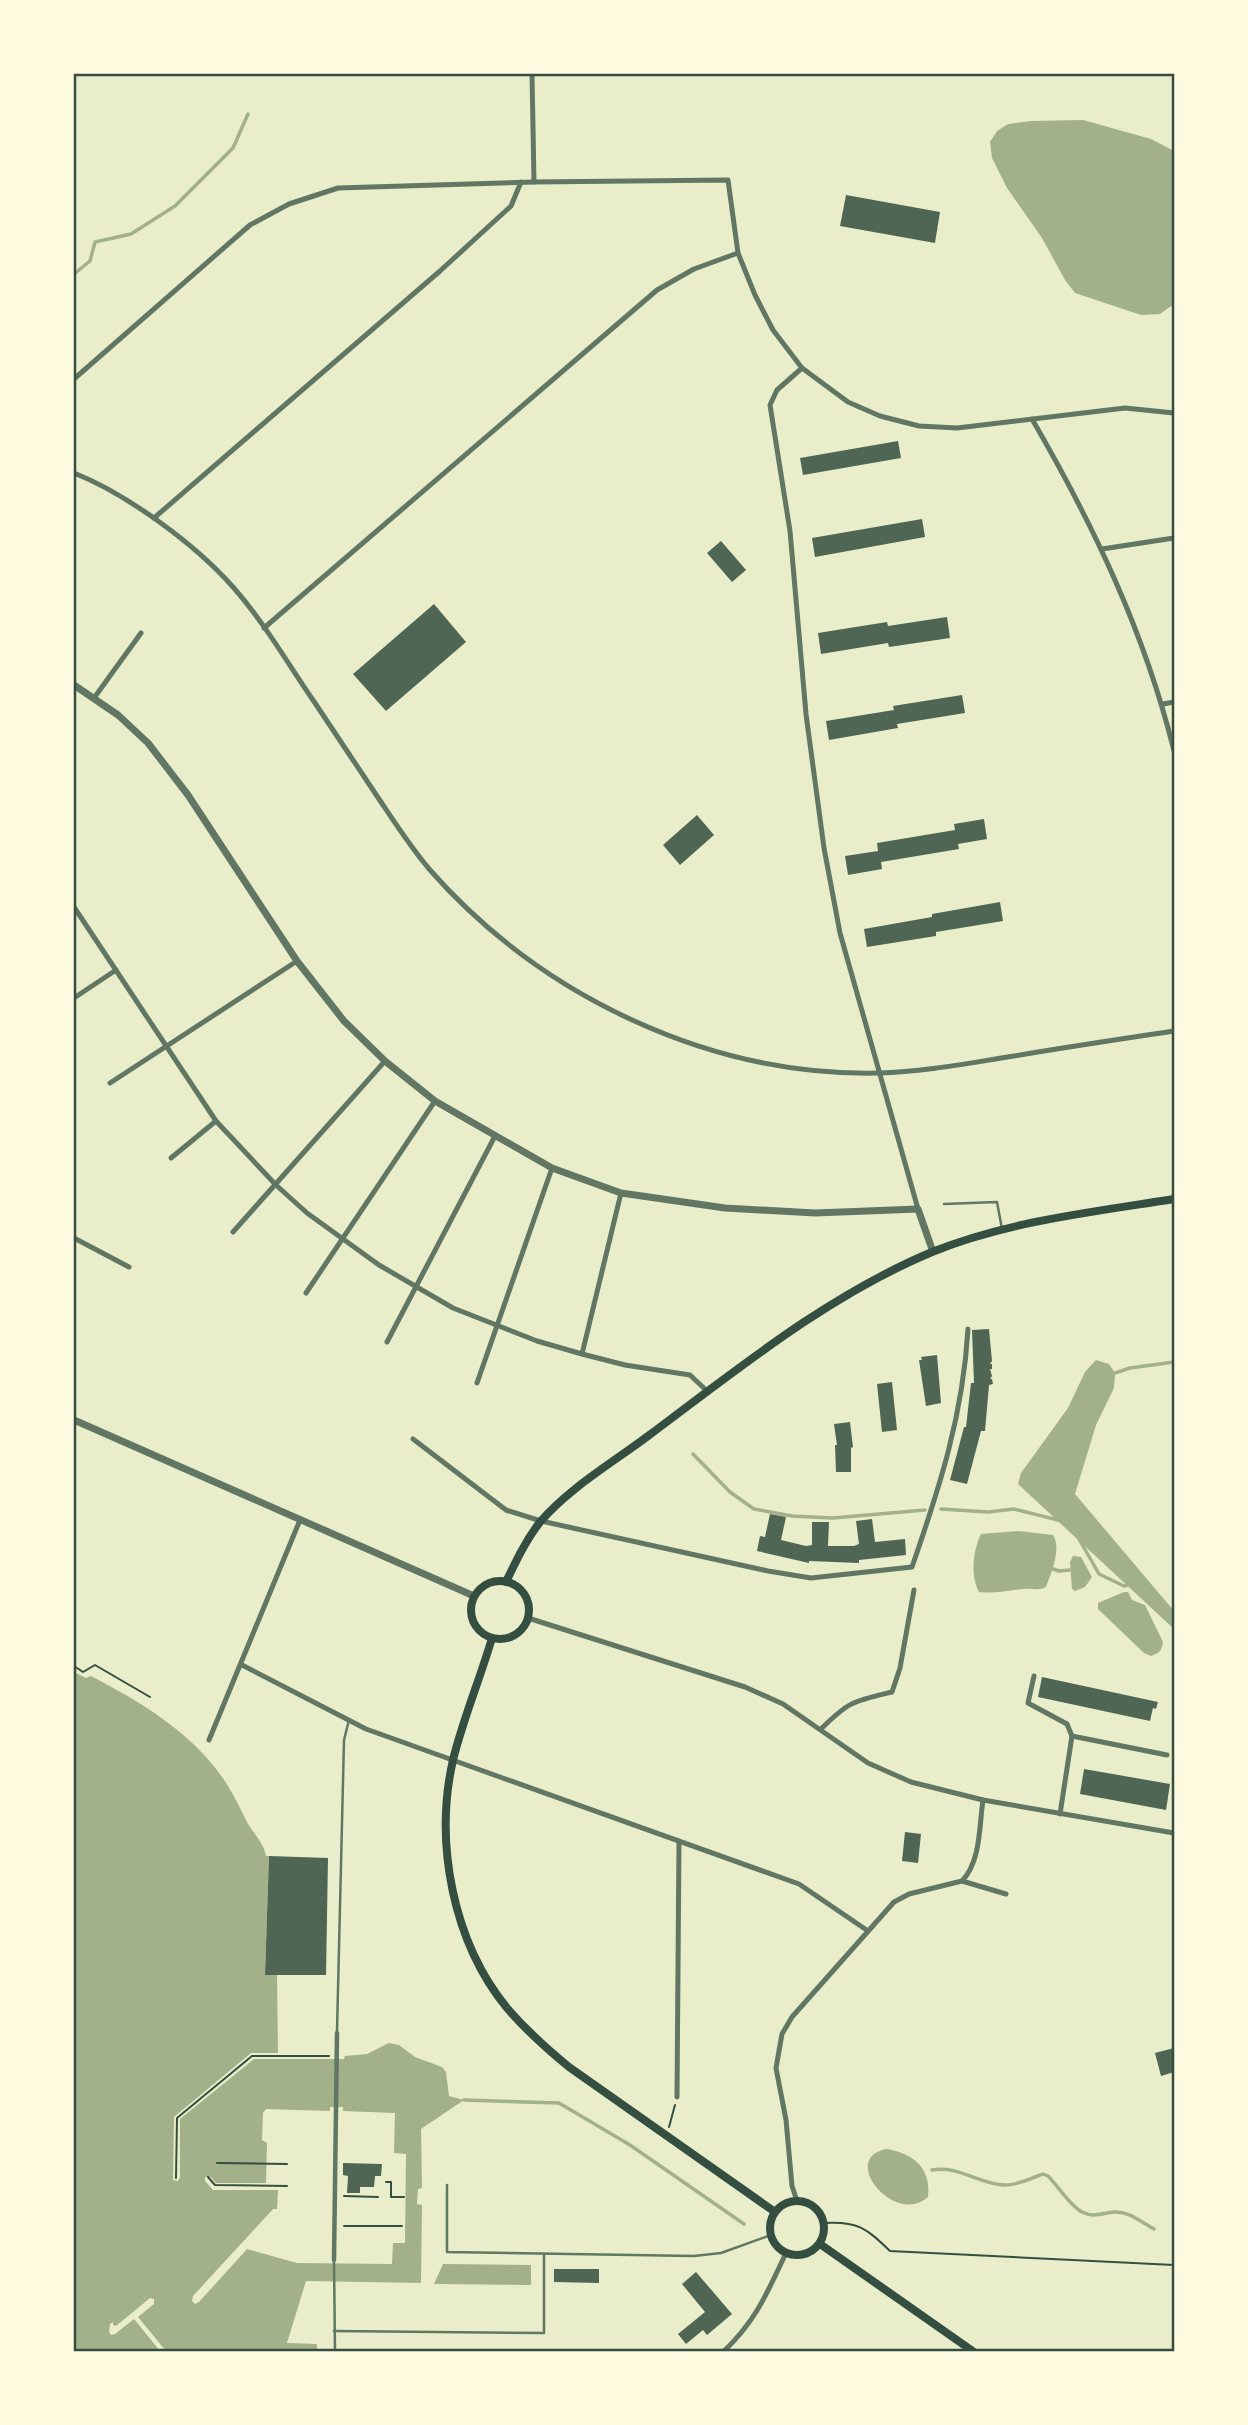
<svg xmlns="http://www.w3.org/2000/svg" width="1248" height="2425" font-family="'Alegreya Sans',sans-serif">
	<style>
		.water { fill: #a3b18a; fill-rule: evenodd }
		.pier { fill: #e9edc9 }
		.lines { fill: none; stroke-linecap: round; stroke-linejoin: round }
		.stream { stroke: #a3b18a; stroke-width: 3.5 }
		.building { fill: #4f6655 }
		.path { stroke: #344e41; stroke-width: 2 }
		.service { stroke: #617663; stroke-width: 2.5 }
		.pedestrian { stroke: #617663; stroke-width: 4.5 }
		.minor { stroke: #617663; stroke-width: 5 }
		.tertiary { stroke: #617663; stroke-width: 7 }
		.secondary { stroke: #344e41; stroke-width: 8 }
		.neatline { fill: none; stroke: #344e41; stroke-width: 2.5 }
	</style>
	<rect width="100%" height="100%" fill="#e9edc9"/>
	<g class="water">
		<polygon points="1083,120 1151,139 1174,151 1174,304 1160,314 1141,315 1075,293 1065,280 1042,238 1007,188 992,158 990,142 997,131 1008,124 1031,121"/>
		<polygon points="1096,1360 1109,1364 1115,1373 1114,1388 1096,1425 1075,1494 1174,1611 1174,1629 1018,1484 1021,1473 1068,1408 1085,1372"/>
		<path d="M1019,1531l34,4c9,14 -2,38 -7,52 -7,4 -13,1 -22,2 -17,1 -27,5 -45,3 -9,-16 -6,-42 2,-58z"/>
		<polygon points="1073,1556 1081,1557 1092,1577 1085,1587 1075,1591 1072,1589 1070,1562"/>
		<path d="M1124,1592h4l4,8 13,5 18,37c-1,9 -4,11 -12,14l-7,-3 -46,-44v-6z"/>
		<path d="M74,1672l12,6 5,-2c48,25 99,55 131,101 10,14 18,31 26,47 6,9 17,22 18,32h3l-4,118 12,1 1,78h-27l-77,64 -1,63 5,1 2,-4v-58l74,-60h90l1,-3 22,-2 22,-11 10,2 16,12 27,10 4,5 3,24 15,4 -43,29 1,59 -4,1 -1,15 5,1 -1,78 -115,-2 -19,62 30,1v7h-243zM330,2107h13v4l52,2 -1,40 12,1 -1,89h-12l-1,21 -95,-1 -50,-14 -48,53 -4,2 -3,-3 1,-5 80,-87h4l1,-19h-65l-8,-9v-4h6l5,6h50l1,-40 -5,-3 1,-27 3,-4 64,2z"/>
		<path d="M887,2149c27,5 44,19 41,48 -34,30 -90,-40 -41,-48z"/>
		<polygon points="443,2264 531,2265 531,2285 434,2284"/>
	</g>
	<polygon class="pier" points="150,2298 154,2299 154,2304 138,2317 166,2351 160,2351 134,2319 115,2334 111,2335 109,2332 110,2324 113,2322 113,2325 116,2326"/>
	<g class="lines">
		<g class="stream">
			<polyline points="74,274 90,261 95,242 131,234 175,206 233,148 248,114"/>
			<polyline points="1115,1373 1130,1368 1174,1362"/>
			<polyline points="693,1454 730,1492 754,1509 792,1516 833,1518 925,1510"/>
			<polyline points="941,1509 988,1512 1014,1509 1062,1521"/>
			<polyline points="1079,1539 1099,1574 1124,1586 1132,1583"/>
			<polyline points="1053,1569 1059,1571 1070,1570"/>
			<polyline points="464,2100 559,2103 630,2145 744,2224"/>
			<path d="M932,2170c26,-5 47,14 72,15 12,1 27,-7 39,-11l5,2c11,11 21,29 34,36 12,6 20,1 32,0 15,-1 27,10 40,17"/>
		</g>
	</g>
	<g class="building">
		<polygon points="846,195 940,212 935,243 840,226"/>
		<polygon points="898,441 901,458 803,475 800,458"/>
		<polygon points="922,519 925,537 815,557 812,538"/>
		<polygon points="721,541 746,570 732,582 707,553"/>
		<polygon points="434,604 466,642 386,711 353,674"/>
		<polygon points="947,617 950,638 889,647 888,643 821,654 818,633 887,622 888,626"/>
		<polygon points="962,695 965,713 897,724 898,728 829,740 826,721 894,710 893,706"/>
		<polygon points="697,815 714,835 680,865 663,845"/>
		<polygon points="984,819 987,839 958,844 959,849 881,862 882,869 848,875 845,856 878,851 877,843 955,830 954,824"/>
		<polygon points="1000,902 1003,921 936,932 936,936 867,947 864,929 932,917 932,914"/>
		<polygon points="989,1329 992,1361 990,1364 992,1364 992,1369 990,1369 992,1376 990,1379 992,1379 993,1384 989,1385 985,1431 981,1431 967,1484 950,1480 964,1427 966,1427 971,1383 974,1383 972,1330"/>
		<polygon points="937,1355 941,1403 926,1406 919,1360 922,1360 921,1357"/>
		<polygon points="892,1382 897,1430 882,1432 877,1384"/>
		<polygon points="850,1422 853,1447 851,1448 851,1472 836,1472 835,1445 837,1445 834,1424"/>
		<polygon points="770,1514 786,1517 781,1540 806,1546 812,1545 812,1522 829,1522 828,1546 854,1546 859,1544 856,1521 872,1519 875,1542 905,1539 906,1555 859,1560 859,1563 809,1561 809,1563 757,1551 760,1536 765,1537"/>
		<polygon points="1042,1677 1158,1702 1156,1709 1153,1708 1150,1721 1038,1697"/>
		<polygon points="1084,1769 1170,1784 1166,1810 1080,1794"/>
		<polygon points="905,1832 921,1834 918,1863 902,1861"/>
		<polygon points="269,1856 328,1858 326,1975 265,1975"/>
		<polygon points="1174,2048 1174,2072 1161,2076 1155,2053"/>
		<polygon points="343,2163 382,2164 381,2176 375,2176 374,2187 360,2187 360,2193 347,2193 348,2176 343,2175"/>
		<polygon points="554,2269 599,2269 599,2283 554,2282"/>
		<polygon points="696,2272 732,2314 707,2335 703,2330 686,2344 678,2334 705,2312 682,2284"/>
	</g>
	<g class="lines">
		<g class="path">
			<polyline points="74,1666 83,1672 95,1665 150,1697"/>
			<polyline points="669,2127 675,2105"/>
			<polyline points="217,2163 287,2164"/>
			<polyline points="208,2177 215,2185 287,2186"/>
			<polyline points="176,2178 177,2118 252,2056 329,2056"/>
			<polyline points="386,2182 391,2182 391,2197 404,2197"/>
			<polyline points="344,2196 378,2197"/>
			<path d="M824,2223c34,-2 42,5 66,28l284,14"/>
			<polyline points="344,2226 402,2226"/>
		</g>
		<g class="service">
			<polyline points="944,1204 997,1202 1002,1229"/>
			<polyline points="337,2031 344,1740 349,1720"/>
			<polyline points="447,2185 447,2252 694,2256 721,2253 771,2235"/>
			<polyline points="334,2260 335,2352"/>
			<polyline points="334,2331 544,2333 544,2254"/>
		</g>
		<polyline class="pedestrian" points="334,2260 337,2033"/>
		<g class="minor">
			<polyline points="532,74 534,182"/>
			<polyline points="802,368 777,390 770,405 790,531 806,714 824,848 840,933 918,1209"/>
			<polyline points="74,379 250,225 289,204 338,188 534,182 728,180 738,253 755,295 773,330 802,368 848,402 880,416 919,426 957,428 1125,408 1174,413"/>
			<path d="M1032,419c61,105 113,214 142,332"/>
			<path d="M74,473c53,21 121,71 159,114 31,35 55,77 82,116 21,32 43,64 64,96 16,24 32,49 51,71 111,126 280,207 449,203 45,-1 90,-10 135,-17 53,-9 107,-17 160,-25"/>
			<polyline points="154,518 440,271 511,206 521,182"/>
			<polyline points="1102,549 1174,538"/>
			<polyline points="264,628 657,290 694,269 738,253"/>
			<polyline points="94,698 141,633"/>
			<polyline points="1163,704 1174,702"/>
			<polyline points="74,907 216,1121 276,1185 307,1213 379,1265 453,1308 537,1341 582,1354 625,1365 690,1375 707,1391"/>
			<polyline points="74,998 116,970"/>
			<polyline points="110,1083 297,961"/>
			<polyline points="171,1158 216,1121"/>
			<polyline points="233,1232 385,1061"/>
			<polyline points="74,1238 129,1267"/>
			<polyline points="306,1293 435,1101"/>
			<polyline points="387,1342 495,1136"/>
			<polyline points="582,1354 621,1193"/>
			<polyline points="477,1383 552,1168"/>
			<path d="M413,1439l93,71 35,11 227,50 43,7 101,-11c28,-81 51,-152 56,-238"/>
			<polyline points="528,1618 745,1687 783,1704 868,1763 911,1782 983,1800 1174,1833"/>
			<polyline points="242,1665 366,1729 799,1884 868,1931"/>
			<polyline points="1034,1676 1028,1703 1067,1724 1072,1736 1167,1755"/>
			<path d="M821,1729c28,-28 33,-28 71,-37l8,-24 14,-78"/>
			<polyline points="209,1740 300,1520"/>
			<polyline points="1060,1814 1072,1736"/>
			<polyline points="962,1881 1006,1894"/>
			<polyline points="677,2097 679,1841"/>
			<path d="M797,2201l-5,-15 -6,-66 -10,-52 6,-34 10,-17 102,-115 15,-8 53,-13c19,-20 17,-54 21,-81"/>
			<path d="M723,2352c33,-31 44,-59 63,-99"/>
		</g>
		<g class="tertiary">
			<polyline points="74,685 118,715 148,743 188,795 297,961 344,1021 385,1061 435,1101 552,1168 621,1193 725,1208 815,1213 918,1209 933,1252"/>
			<polyline points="74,1420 474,1596"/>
		</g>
		<g class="secondary">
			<circle cx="500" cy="1610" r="29"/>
			<path d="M506,1582c10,-21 20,-42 34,-60 29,-34 72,-59 108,-86 90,-67 179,-140 284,-184 77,-31 161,-40 242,-53"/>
			<path d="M492,1638c-12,41 -29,81 -39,122 -19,83 0,182 54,248 19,22 40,41 62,59l206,145"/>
			<circle cx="797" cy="2228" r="27"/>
			<polyline points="820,2244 974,2352"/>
		</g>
	</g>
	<rect width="1248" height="2425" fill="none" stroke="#fefae0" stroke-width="150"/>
	<rect x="75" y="75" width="1098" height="2275" class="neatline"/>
</svg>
